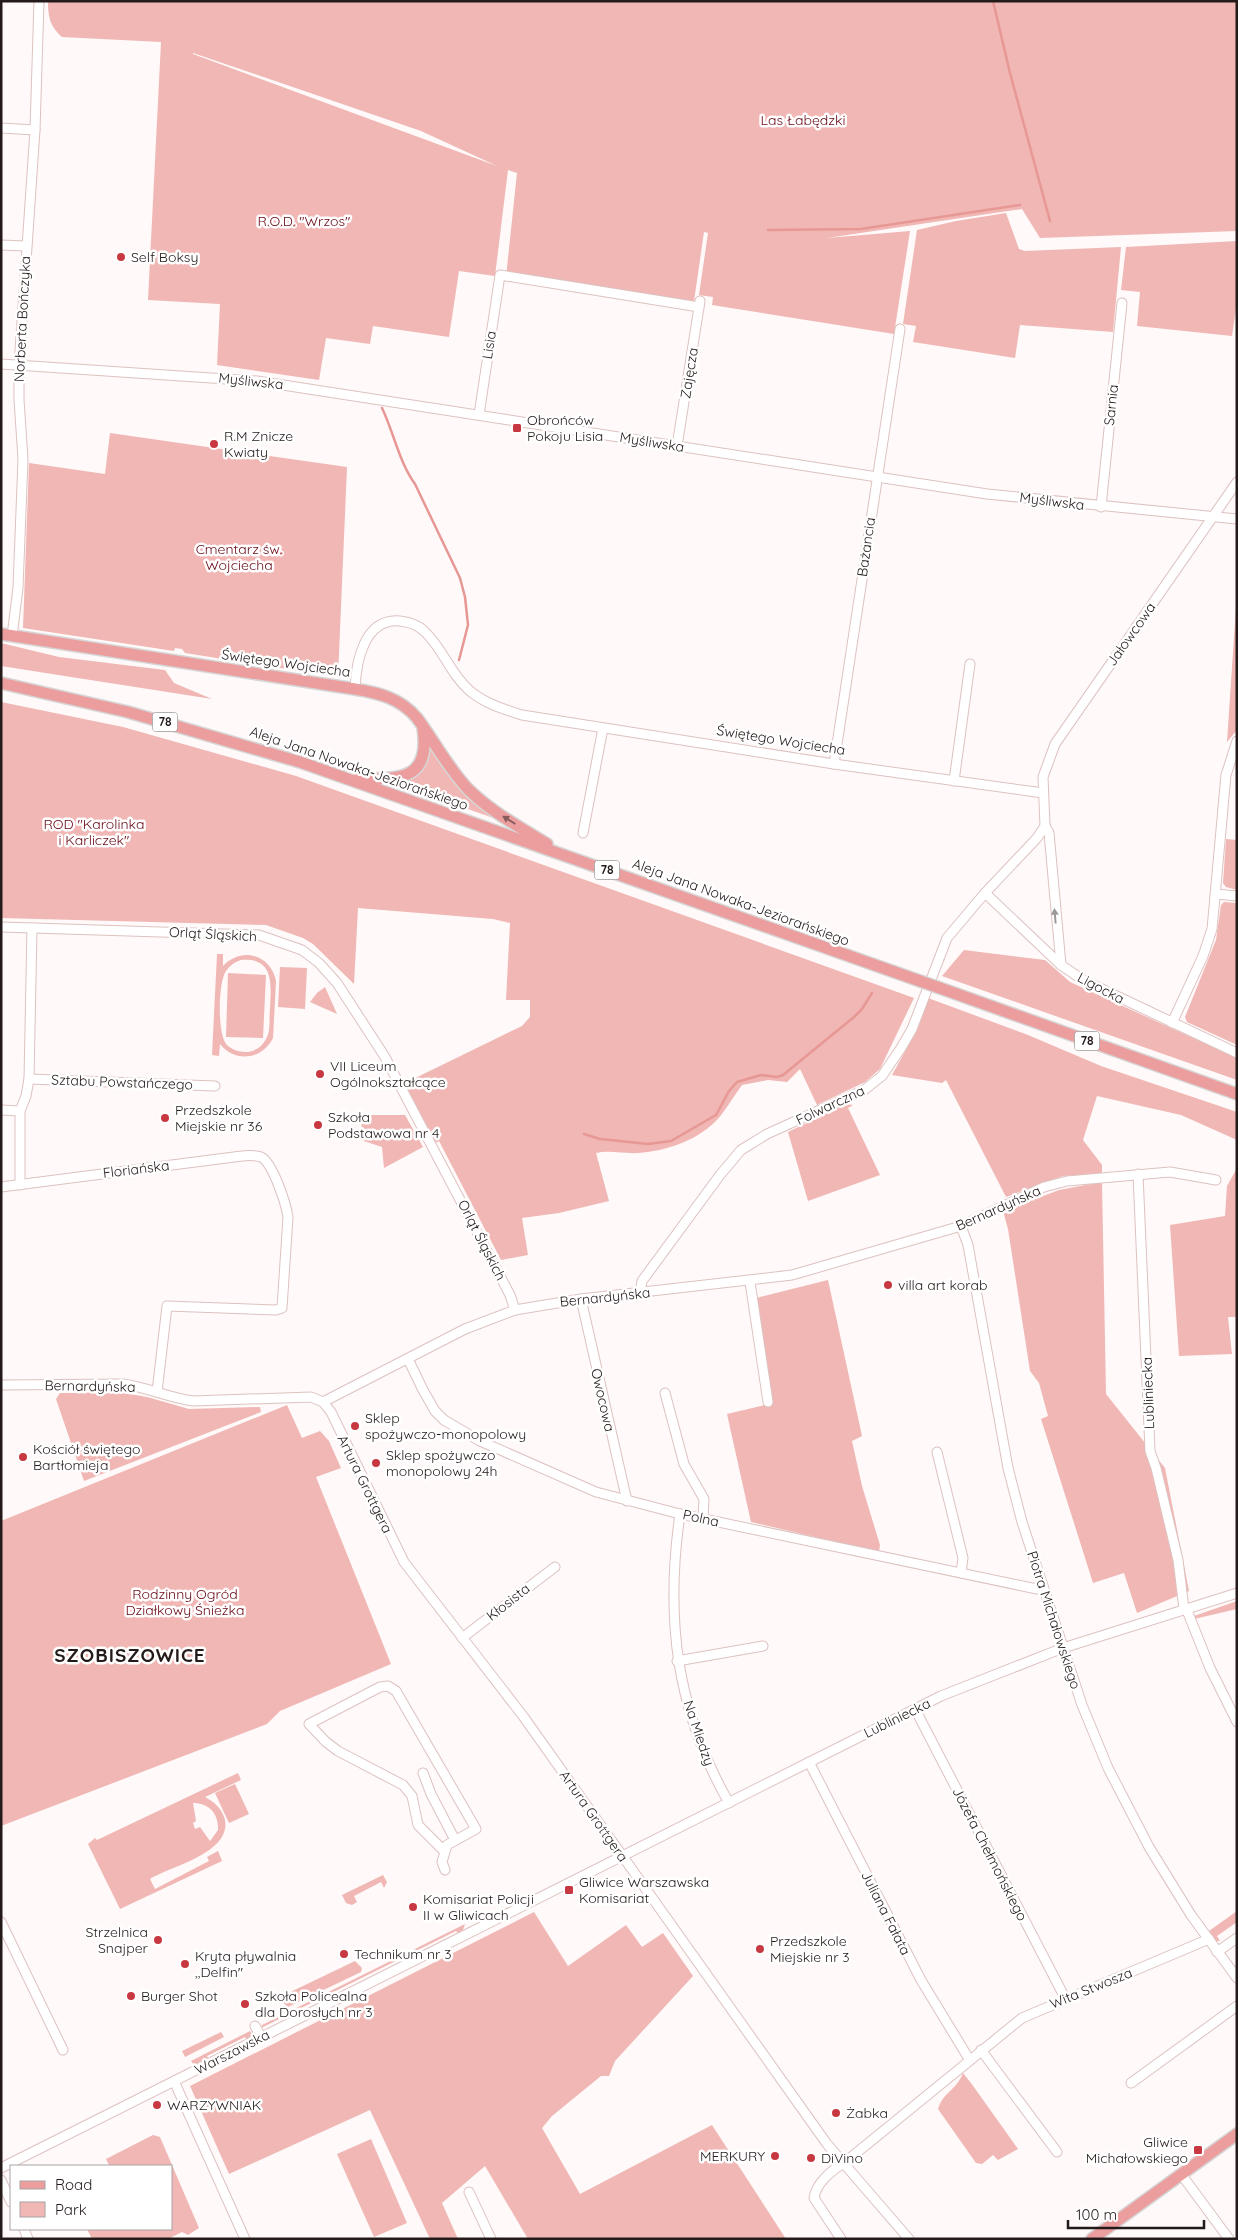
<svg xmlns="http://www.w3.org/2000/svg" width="1238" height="2240" font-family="Quicksand,sans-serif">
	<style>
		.green { fill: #f0b7b4; fill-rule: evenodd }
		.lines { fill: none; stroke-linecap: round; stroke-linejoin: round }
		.stream { stroke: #e79895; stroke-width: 2.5 }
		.minor-casing { stroke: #ddc2c0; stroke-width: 11 }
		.major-casing { stroke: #d7d6d6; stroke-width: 14 }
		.minor { stroke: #fff; stroke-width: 9 }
		.major { stroke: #ec9d9e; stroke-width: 11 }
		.major-bridge-casing { stroke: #d7d6d6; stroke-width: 14; stroke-linecap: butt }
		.major-bridge { stroke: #ec9d9e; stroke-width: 11 }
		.oneway { fill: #885c5c }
		.oneway2 { fill: #9c9898 }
		.poi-dot { fill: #c83840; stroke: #fff; stroke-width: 2 }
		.labels { text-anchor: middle; stroke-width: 5; stroke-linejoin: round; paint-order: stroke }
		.shield { fill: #fff; stroke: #655f5e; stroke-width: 1 }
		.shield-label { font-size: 12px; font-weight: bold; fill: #231a19 }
		.park-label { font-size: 14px; fill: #680915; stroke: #fff }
		.poi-label { font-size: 14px; fill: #231a19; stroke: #fff; text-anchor: start }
		.street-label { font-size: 14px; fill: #231a19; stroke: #fff }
		.district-label { font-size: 19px; font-weight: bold; letter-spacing: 1px; fill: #231a19; stroke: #fff }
	</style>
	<rect width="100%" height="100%" fill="#fff9f9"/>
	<g class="green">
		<path d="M48,1h1189v230l-197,7 -18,-29 -195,29 83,-7 -16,103 -182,-29 1,-8 -14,-2 9,-62 -4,-1 -11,76 -187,-31 11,-104 -9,-3 -13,106 -36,-5 -10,66 -76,-11 -3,18 -44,-6 -7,42 -102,-15 3,-61 -72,-4 13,-258 -99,-5c-12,-11 -14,-20 -14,-36zM193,53l228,78 76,35 -304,-112z"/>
		<polygon points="1006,213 1019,249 1025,251 1121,247 1113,332 1020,325 1015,358 913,342 916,326 903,324 917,230 956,221"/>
		<polygon points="1237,241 1237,302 1232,336 1137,326 1140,292 1121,290 1126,247"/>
		<polygon points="110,433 347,467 338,677 185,653 182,649 175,648 174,651 23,628 29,463 105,474"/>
		<polygon points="1236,607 1237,730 1227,742"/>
		<polygon points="1,643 59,657 165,670 174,683 212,699 1,666"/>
		<path d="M1,702l122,25 173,49 618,222 -34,71 -15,13 -48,23 -17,-36 -13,13 -19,-2 -26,5c-9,12 -17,27 -27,37 -21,20 -50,29 -77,31 -14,1 -28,-3 -42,0l13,48 -50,12 -37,5 6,37 -27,5 -62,-119 -7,4 -33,-59 123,-60 8,-9v-17h-24l4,-77 -17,-4 -135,-11 -4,76 -41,-40 -10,-6 -37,-13 -265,-7z"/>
		<polygon points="431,746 499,820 400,785 421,769 430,751"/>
		<polygon points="1226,839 1237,840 1237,890 1226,887 1223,883"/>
		<polygon points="1224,902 1237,903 1237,1045 1187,1022 1185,1017 1216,940 1221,905"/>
		<polygon points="964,950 1045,960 1070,982 1237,1058 1237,1080 942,976"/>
		<path d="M217,954h6v12c19,-20 48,-11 53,15l-3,57c-11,22 -38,25 -53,6l-1,12 -7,-1zM241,960c34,-3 30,25 29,49 -1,9 1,22 -4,30 -7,15 -27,17 -39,6 -10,-10 -9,-63 -1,-74 4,-6 9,-9 15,-11z"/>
		<polygon points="280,967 307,968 305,1009 278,1007"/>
		<polygon points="228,973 266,975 263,1038 226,1037"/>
		<polygon points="325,987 337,1014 310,1002 317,993"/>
		<polygon points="928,998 1028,1035 1101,1066 1237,1112 1237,1140 1181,1115 1097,1096 1083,1140 1102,1165 1102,1174 1063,1176 1006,1197 946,1080 942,1083 892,1075 913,1037"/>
		<polygon points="846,1104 853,1105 848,1108 880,1175 808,1201 788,1132"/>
		<polygon points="362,1115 405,1115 423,1147 384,1168 382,1147 361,1140"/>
		<polygon points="1237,1168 1237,1317 1228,1317 1232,1354 1179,1356 1170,1225 1225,1216 1227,1186"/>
		<polygon points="1102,1182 1106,1394 1165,1468 1189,1591 1137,1613 1124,1573 1093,1583 1041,1419 1048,1416 1039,1383 1030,1371 1008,1229 1003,1211 1059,1190"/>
		<polygon points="828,1280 862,1436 852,1441 862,1486 880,1545 879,1552 751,1522 727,1414 773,1403 756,1298"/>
		<polygon points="118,1392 147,1397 189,1409 260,1407 261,1412 84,1481 56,1399 60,1393"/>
		<polygon points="287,1405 302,1438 320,1431 329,1441 341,1468 316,1477 391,1664 280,1711 267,1724 1,1826 1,1521"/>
		<polygon points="1237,1601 1237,1609 1194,1619 1194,1616"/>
		<path d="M238,1773l3,7 -36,17c9,5 17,11 20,23 6,33 -53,46 -75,59l5,10 54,-28 -2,-4 11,-6 4,10 -102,48 -32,-65 7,-6 2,2zM193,1803c16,0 26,11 25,27l-8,11 -10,-14 -5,2 -2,-6 3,-2z"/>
		<polygon points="235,1784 249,1814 229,1823 215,1793"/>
		<polygon points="383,1875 387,1882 384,1888 381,1882 354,1896 357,1902 352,1905 346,1903 342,1895"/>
		<polygon points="1237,1911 1237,1922 1217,1936 1220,1941 1216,1941 1209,1931"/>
		<polygon points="534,1912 568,1966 626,1925 642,1947 663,1933 693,1976 615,2061 609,2076 601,2076 552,2116 542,2128 580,2194 712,2125 786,2239 528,2239 485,2166 442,2203 458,2239 430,2239 370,2110 229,2174 190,2086"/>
		<polygon points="465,1924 463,1930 458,1933 456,1931 261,2028 262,2025"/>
		<polygon points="355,1961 362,1968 361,1972 288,2007 278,1998"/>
		<polygon points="250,2031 253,2035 246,2039 245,2037 207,2056 208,2058 194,2065 191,2061"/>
		<polygon points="221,2032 224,2037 185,2057 182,2051"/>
		<path d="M963,2073l8,10 47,66 -20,11 -5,-5 -11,9 -6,-1 -38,-54c6,-18 18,-18 25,-36z"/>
		<polygon points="153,2135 160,2137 199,2228 188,2235 182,2232 168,2239 92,2239 87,2229 171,2229 171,2166 107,2166 109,2165 106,2159"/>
		<polygon points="371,2139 407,2223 374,2237 337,2154"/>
	</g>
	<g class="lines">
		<g class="stream">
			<polyline points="993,1 1010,73 1050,221"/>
			<polyline points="768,230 861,229 1020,205"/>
			<path d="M382,408c12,25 17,54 33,76l45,94 5,19 3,28 -9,35"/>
			<polyline points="584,1134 600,1139 648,1144 671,1141 716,1115 729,1091 737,1082 761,1075 777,1077 783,1075 854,1017 862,1009 872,993"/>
			<polyline points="1236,1180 1237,1180"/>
		</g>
		<g class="minor-casing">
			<g id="minor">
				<polyline points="1,128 35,130"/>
				<polyline points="1,245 26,246"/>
				<polyline points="1,364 257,381 987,494 1237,519"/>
				<polyline points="479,415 500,275 699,307"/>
				<polyline points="677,446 700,301"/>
				<polyline points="1101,507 1122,303"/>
				<polyline points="12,636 18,588 23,459 19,400 19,365 35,130 39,1"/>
				<path d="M355,689c1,-27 9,-71 45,-68 9,1 18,4 24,10 19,17 26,43 46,60 16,13 33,18 52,24l312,49 209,29"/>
				<polyline points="834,764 900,329"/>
				<polyline points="954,781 970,664"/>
				<polyline points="1045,826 1049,833 1061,965"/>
				<polyline points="583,833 603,728"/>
				<polyline points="985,893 1061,965 1083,980 1237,1053"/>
				<polyline points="1216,894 1237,896"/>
				<polyline points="1,927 259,935 302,950 319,963 337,983 385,1057 510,1295 515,1310"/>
				<polyline points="1172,1023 1203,956 1212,929 1226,775 1237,741"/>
				<polyline points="29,1079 215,1086"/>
				<polyline points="1,1110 20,1111 20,1185"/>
				<polyline points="20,1111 26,1096 29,1079 32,928"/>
				<polyline points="1138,1174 1150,1451 1156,1468 1178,1560 1184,1609"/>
				<path d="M1,1187l233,-30c9,-1 19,-3 27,0 12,6 25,47 27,60l-6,91 -6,2 -109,-4 -10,86"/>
				<polyline points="961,1226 968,1245 1008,1468 1022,1522 1082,1705 1108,1768 1149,1847 1191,1915 1237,1978"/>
				<polyline points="750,1282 768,1402"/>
				<polyline points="640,1293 642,1281 720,1175 741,1150 767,1134 864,1090 882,1076 901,1048 912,1029 947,938 985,893 1037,838 1045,826 1043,777 1055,744 1237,482"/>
				<polyline points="581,1299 627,1501"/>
				<polyline points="408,1359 423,1390 435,1411 444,1420 480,1441 596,1492 680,1514 1037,1589 1042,1587"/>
				<path d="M1,1385l122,-1c24,3 46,14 70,17l118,-4 12,5 142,-73 50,-19 66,-11 211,-24 169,-49 83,-39 23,-6 103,-9 46,8"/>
				<polyline points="665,1393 684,1464 704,1499 703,1518"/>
				<polyline points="323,1402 331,1412 404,1562 523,1716 827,2144 909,2239"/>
				<polyline points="937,1452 963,1558 961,1573"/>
				<path d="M680,1514c-15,104 -4,196 49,289"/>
				<polyline points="1186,1608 1210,1668 1237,1722"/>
				<polyline points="462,1638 555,1567"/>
				<polyline points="677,1661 763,1646"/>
				<polyline points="915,1709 1065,1998"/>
				<polyline points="809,1762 921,1980 969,2059"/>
				<polyline points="423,1773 431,1794 455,1840"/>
				<polyline points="444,1851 418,1825 412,1796 403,1785 338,1751 326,1742 309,1724 380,1687 388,1686 396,1691 476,1829 447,1845 442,1862 445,1870"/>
				<polyline points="1,1922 63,2050"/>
				<polyline points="1217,1952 1237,1938"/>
				<polyline points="255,2026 261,2037"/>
				<polyline points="981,2050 1057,2152"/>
				<polyline points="174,2081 245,2239"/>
				<polyline points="1131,2083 1237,2006"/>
				<polyline points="1,2168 941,1696 1063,1648 1237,1593"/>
				<polyline points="1181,2174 1229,2239"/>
				<polyline points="1,2180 11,2202"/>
				<polyline points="469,2192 491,2239"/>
				<polyline points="24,2229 28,2239"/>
				<path d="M841,2239l-27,-41c2,-15 18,-28 30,-35l178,-145 187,-79"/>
			</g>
		</g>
		<g class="major-casing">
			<g id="major">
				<path d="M1,634l354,55c24,4 45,9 62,29 17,23 31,50 51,71 23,23 52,38 79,55"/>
				<polyline points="1,683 128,712 300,762 920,981"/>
				<path d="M358,779c41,0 73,2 65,-51"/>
				<polyline points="937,987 1237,1094"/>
				<polyline points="1092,2239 1237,2134"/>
			</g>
		</g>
		<use href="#minor" class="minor"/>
		<use href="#major" class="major"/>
		<g class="major-bridge-casing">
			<polyline id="major-bridge" points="920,981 937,987"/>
		</g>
		<use href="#major-bridge" class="major-bridge"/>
	</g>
	<defs><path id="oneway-solid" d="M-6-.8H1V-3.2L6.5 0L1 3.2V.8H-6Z" transform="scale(1.25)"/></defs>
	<use class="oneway" href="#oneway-solid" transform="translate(509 820) rotate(-148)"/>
	<use class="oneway2" href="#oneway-solid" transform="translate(1055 916) rotate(-95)"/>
	<g class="poi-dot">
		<circle cx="121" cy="257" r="5"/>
		<rect x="512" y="423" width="10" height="10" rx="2.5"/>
		<circle cx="214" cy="444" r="5"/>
		<circle cx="320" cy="1074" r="5"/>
		<circle cx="165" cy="1118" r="5"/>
		<circle cx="318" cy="1125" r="5"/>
		<circle cx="888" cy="1285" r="5"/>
		<circle cx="355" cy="1426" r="5"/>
		<circle cx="23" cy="1457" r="5"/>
		<circle cx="376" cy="1463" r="5"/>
		<rect x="564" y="1885" width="10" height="10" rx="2.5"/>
		<circle cx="413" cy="1907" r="5"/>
		<circle cx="158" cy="1940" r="5"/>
		<circle cx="760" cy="1949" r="5"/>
		<circle cx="344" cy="1954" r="5"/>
		<circle cx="185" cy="1964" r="5"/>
		<circle cx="131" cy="1996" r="5"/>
		<circle cx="245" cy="2004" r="5"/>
		<circle cx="157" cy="2105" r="5"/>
		<circle cx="836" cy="2113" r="5"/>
		<rect x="1193" y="2145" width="10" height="10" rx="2.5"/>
		<circle cx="775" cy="2156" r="5"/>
		<circle cx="811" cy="2158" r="5"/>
	</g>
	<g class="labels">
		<g class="shield">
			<rect x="152.5" y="712.5" width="25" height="19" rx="4"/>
			<rect x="594.5" y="860.5" width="25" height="19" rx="4"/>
			<rect x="1074.5" y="1031.5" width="25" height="19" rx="4"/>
		</g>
		<g class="shield-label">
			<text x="165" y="726">78</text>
			<text x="607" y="874">78</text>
			<text x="1087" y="1045">78</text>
		</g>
		<g class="park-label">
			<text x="803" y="125">Las Łabędzki</text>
			<text x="304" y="226">R.O.D. "Wrzos"</text>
			<text x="239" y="554">Cmentarz św.<tspan x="239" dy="16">Wojciecha</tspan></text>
			<text x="94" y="829">ROD "Karolinka<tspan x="94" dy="16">i Karliczek"</tspan></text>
			<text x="185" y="1599">Rodzinny Ogród<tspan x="185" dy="16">Działkowy Śnieżka</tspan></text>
		</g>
		<g class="poi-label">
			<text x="131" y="262">Self Boksy</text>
			<text x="527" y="425">Obrońców<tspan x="527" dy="16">Pokoju Lisia</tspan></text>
			<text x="224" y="441">R.M Znicze<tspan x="224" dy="16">Kwiaty</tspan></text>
			<text x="330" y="1071">VII Liceum<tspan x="330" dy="16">Ogólnokształcące</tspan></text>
			<text x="175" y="1115">Przedszkole<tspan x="175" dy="16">Miejskie nr 36</tspan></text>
			<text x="328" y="1122">Szkoła<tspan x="328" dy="16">Podstawowa nr 4</tspan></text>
			<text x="898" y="1290">villa art korab</text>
			<text x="365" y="1423">Sklep<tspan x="365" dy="16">spożywczo-monopolowy</tspan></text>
			<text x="33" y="1454">Kościół świętego<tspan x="33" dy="16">Bartłomieja</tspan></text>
			<text x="386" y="1460">Sklep spożywczo<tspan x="386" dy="16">monopolowy 24h</tspan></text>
			<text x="579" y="1887">Gliwice Warszawska<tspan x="579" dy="16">Komisariat</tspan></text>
			<text x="423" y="1904">Komisariat Policji<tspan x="423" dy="16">II w Gliwicach</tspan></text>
			<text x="148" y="1937" text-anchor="end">Strzelnica<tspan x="148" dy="16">Snajper</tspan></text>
			<text x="770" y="1946">Przedszkole<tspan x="770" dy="16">Miejskie nr 3</tspan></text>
			<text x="354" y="1959">Technikum nr 3</text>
			<text x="195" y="1961">Kryta pływalnia<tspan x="195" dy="16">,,Delfin"</tspan></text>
			<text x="141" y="2001">Burger Shot</text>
			<text x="255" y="2001">Szkoła Policealna<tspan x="255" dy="16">dla Dorosłych nr 3</tspan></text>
			<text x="167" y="2110">WARZYWNIAK</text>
			<text x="846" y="2118">Żabka</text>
			<text x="1188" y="2147" text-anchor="end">Gliwice<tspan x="1188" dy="16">Michałowskiego</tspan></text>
			<text x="765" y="2161" text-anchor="end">MERKURY</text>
			<text x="821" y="2163">DiVino</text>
		</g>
		<g class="street-label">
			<text transform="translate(22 319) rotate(-87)" y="5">Norberta Bończyka</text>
			<text transform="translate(489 345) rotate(-81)" y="5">Lisia</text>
			<text transform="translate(689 373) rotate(-81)" y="5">Zajęcza</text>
			<text transform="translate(251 381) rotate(6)" y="5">Myśliwska</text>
			<text transform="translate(1111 405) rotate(-84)" y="5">Sarnia</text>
			<text transform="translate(652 442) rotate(9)" y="5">Myśliwska</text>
			<text transform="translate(1052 501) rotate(7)" y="5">Myśliwska</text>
			<text transform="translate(866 547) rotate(-82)" y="5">Bażancia</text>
			<text transform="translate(1131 634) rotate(-55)" y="5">Jałowcowa</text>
			<text transform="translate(286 663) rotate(8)" y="5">Świętego Wojciecha</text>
			<text transform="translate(781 740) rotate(9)" y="5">Świętego Wojciecha</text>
			<text transform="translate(359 768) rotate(19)" y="5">Aleja Jana Nowaka-Jeziorańskiego</text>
			<text transform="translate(741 902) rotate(20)" y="5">Aleja Jana Nowaka-Jeziorańskiego</text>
			<text transform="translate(213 934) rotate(3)" y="5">Orląt Śląskich</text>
			<text transform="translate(1101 988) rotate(28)" y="5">Ligocka</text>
			<text transform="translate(122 1082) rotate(2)" y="5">Sztabu Powstańczego</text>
			<text transform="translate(830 1105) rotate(-25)" y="5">Folwarczna</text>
			<text transform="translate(136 1169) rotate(-7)" y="5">Floriańska</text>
			<text transform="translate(998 1208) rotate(-24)" y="5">Bernardyńska</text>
			<text transform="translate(482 1240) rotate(63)" y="5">Orląt Śląskich</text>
			<text transform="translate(605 1297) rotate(-6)" y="5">Bernardyńska</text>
			<text transform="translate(90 1386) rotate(1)" y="5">Bernardyńska</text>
			<text transform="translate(1148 1393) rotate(-92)" y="5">Lubliniecka</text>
			<text transform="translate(603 1400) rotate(77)" y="5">Owocowa</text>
			<text transform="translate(365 1484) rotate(64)" y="5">Artura Grottgera</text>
			<text transform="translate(701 1518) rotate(12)" y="5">Polna</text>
			<text transform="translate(508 1602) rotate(-38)" y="5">Kłosista</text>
			<text transform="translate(1054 1620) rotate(72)" y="5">Piotra Michałowskiego</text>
			<text transform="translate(897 1718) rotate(-26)" y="5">Lubliniecka</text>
			<text transform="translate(699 1733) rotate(71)" y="5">Na Miedzy</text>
			<text transform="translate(594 1816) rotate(55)" y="5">Artura Grottgera</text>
			<text transform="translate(990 1854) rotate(63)" y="5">Józefa Chełmońskiego</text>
			<text transform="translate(886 1913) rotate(63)" y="5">Juliana Fałata</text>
			<text transform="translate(1091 1988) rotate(-22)" y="5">Wita Stwosza</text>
			<text transform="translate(232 2052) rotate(-27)" y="5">Warszawska</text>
		</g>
		<g class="district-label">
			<text x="130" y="1662">SZOBISZOWICE</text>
		</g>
	</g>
	<rect width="1238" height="2240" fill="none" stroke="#231a19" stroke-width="5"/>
	<rect x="10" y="2165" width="162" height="65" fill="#ffffff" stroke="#a7a3a3"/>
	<rect x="20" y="2181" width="25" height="8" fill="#ec9d9e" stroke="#a7a3a3"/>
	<text x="55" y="2190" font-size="15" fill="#231a19">Road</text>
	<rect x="20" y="2202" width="25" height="15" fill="#f0b7b4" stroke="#a7a3a3"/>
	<text x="55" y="2215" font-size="15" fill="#231a19">Park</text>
	<path d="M1068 2220v8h136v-8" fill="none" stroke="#231a19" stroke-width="2.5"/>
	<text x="1076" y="2220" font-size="15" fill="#231a19" stroke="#ffffff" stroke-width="4" paint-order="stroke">100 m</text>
</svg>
